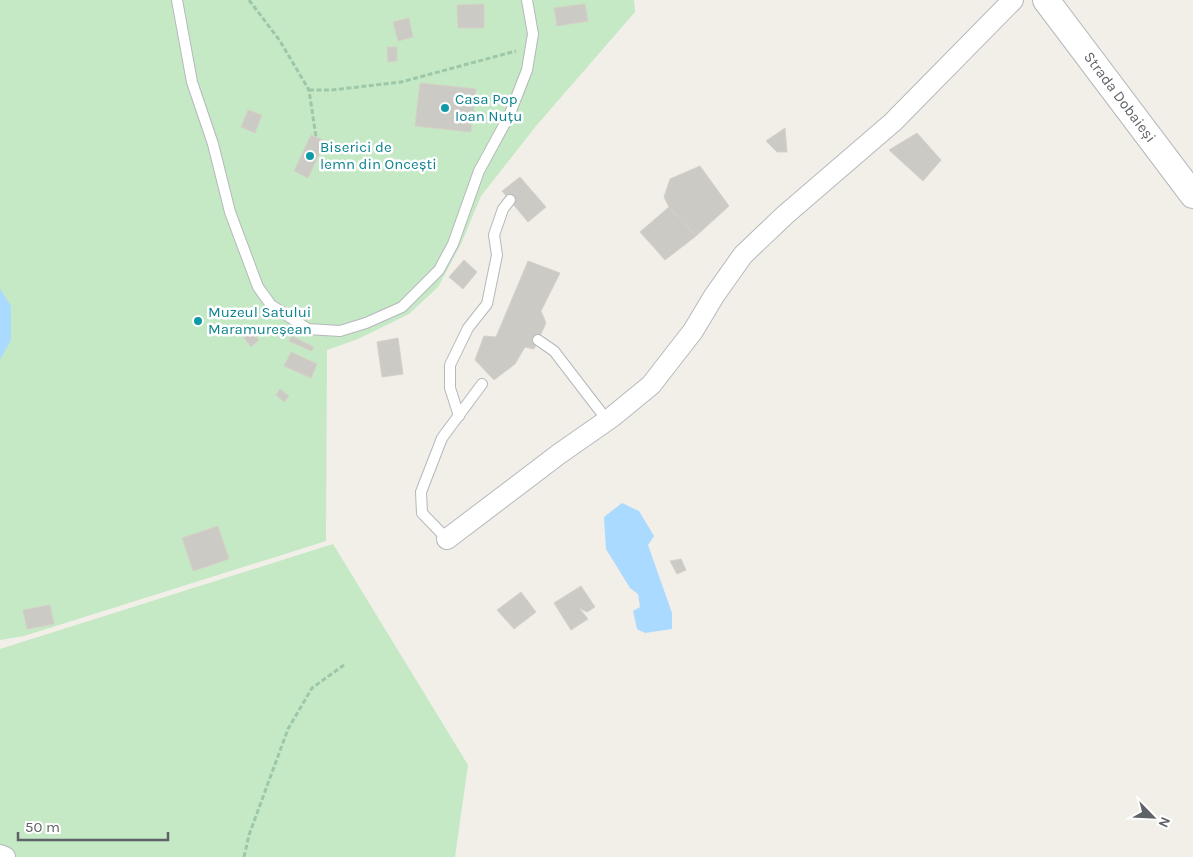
<svg xmlns="http://www.w3.org/2000/svg" width="1193" height="857" font-family="Karla,sans-serif">
	<style>
		.green { fill: #c5e8c5 }
		.water { fill: #aadaff }
		.building { fill: #cccac5; stroke: #d6d1c6 }
		.lines { fill: none; stroke-linecap: round; stroke-linejoin: round }
		.service-casing { stroke: #b5b8bc; stroke-width: 12 }
		.minor-casing { stroke: #b5b8bc; stroke-width: 22 }
		.tertiary-casing { stroke: #b5b8bc; stroke-width: 28 }
		.path { stroke: #9cc7a9; stroke-width: 3; stroke-dasharray: 5 2.5; stroke-linecap: butt }
		.service { stroke: #fff; stroke-width: 10 }
		.minor { stroke: #fff; stroke-width: 20 }
		.tertiary { stroke: #fff; stroke-width: 26 }
		.culture-dot { fill: #0f9aa8; stroke: #fff; stroke-width: 2 }
		.labels { text-anchor: middle; stroke-width: 5; stroke-linejoin: round; paint-order: stroke }
		.street-label { font-size: 15px; fill: #5f6368; stroke: #fff }
		.culture-label { font-size: 15px; fill: #0d838f; stroke: #fff; text-anchor: start }
	</style>
	<rect width="100%" height="100%" fill="#f1efe8"/>
	<g class="green">
		<polygon points="0,0 634,0 635,12 536,126 481,196 461,244 438,287 409,314 358,339 327,350 326,541 24,636 0,640"/>
		<polygon points="333,544 468,765 455,857 0,857 0,649"/>
	</g>
	<g class="water">
		<polygon points="0,289 11,306 11,340 0,360"/>
		<polygon points="622,503 639,511 654,536 648,545 672,613 672,629 645,633 637,629 633,611 640,607 638,594 630,588 606,549 604,517"/>
	</g>
	<g class="building">
		<polygon points="484,4 484,28 458,28 457,5"/>
		<polygon points="585,4 588,21 557,26 554,8"/>
		<polygon points="409,18 413,37 398,41 393,22"/>
		<polygon points="387,47 397,47 397,61 388,62"/>
		<polygon points="420,83 476,89 471,132 415,126"/>
		<polygon points="248,110 262,115 255,133 241,127"/>
		<polygon points="785,128 787,152 777,152 766,141"/>
		<polygon points="917,133 941,160 923,181 889,150"/>
		<polygon points="311,135 325,141 308,178 294,171"/>
		<polygon points="700,166 729,206 696,236 669,207 664,197 670,179"/>
		<polygon points="520,177 546,207 528,222 502,191"/>
		<polygon points="669,207 696,236 665,260 640,232"/>
		<polygon points="464,260 477,272 463,289 449,277"/>
		<polygon points="528,261 560,273 541,311 546,323 534,349 525,347 515,364 494,380 475,360 484,336 496,337"/>
		<polygon points="247,325 259,340 251,347 239,331"/>
		<polygon points="291,336 314,347 311,351 289,341"/>
		<polygon points="398,338 403,374 382,377 377,342"/>
		<polygon points="291,352 317,364 311,378 284,366"/>
		<polygon points="280,389 289,396 284,402 276,395"/>
		<polygon points="218,526 229,559 193,571 182,538"/>
		<polygon points="681,559 686,570 677,574 670,561"/>
		<polygon points="581,586 595,607 587,612 579,608 588,619 571,630 554,603"/>
		<polygon points="521,592 536,612 514,629 497,610"/>
		<polygon points="50,605 54,624 27,629 23,610"/>
	</g>
	<g class="lines">
		<g class="service-casing">
			<g id="service">
				<polyline points="177,0 192,82 213,144 230,212 258,287 271,305 308,329 340,331 366,323 402,307 439,270 453,244 479,171 509,116 527,70 533,34 527,0"/>
				<polyline points="538,340 554,351 607,420"/>
				<polyline points="459,416 450,388 450,365 468,328 487,304 497,255 494,235 503,209 510,200"/>
				<polyline points="447,539 422,513 421,492 442,438 482,384"/>
			</g>
		</g>
		<g class="minor-casing">
			<g id="minor">
				<polyline points="447,539 559,454 612,417 651,385 693,331 714,296 743,255 785,215 893,122 1013,0"/>
				<polyline points="0,855 5,857"/>
			</g>
		</g>
		<g class="tertiary-casing">
			<polyline id="tertiary" points="1046,0 1193,195"/>
		</g>
		<g class="path">
			<polyline points="249,0 280,41 309,90 316,137"/>
			<polyline points="309,90 332,90 401,82 516,51"/>
			<polyline points="244,857 249,835 288,729 312,688 344,665"/>
		</g>
		<use href="#service" class="service"/>
		<use href="#minor" class="minor"/>
		<use href="#tertiary" class="tertiary"/>
	</g>
	<g class="culture-dot">
		<circle cx="445" cy="108" r="5"/>
		<circle cx="310" cy="156" r="5"/>
		<circle cx="198" cy="321" r="5"/>
	</g>
	<g class="labels">
		<g class="street-label">
			<text transform="translate(1120 97) rotate(53)" y="5">Strada Dobaieși</text>
		</g>
		<g class="culture-label">
			<text x="455" y="104">Casa Pop<tspan x="455" dy="17">Ioan Nuțu</tspan></text>
			<text x="320" y="152">Biserici de<tspan x="320" dy="17">lemn din Oncești</tspan></text>
			<text x="208" y="317">Muzeul Satului<tspan x="208" dy="17">Maramureșean</tspan></text>
		</g>
	</g>
	<g transform="translate(1153 817) rotate(114)" stroke="#ffffff" stroke-width="4" paint-order="stroke">
	<path d="M0-4L9 19L0 12L-9 19Z" fill="#5f6368"/>
	<text y="-8" font-size="14" font-weight="bold" text-anchor="middle" fill="#5f6368">N</text>
	</g>
	<path d="M18 832v8h150v-8" fill="none" stroke="#5f6368" stroke-width="2.5"/>
	<text x="25" y="832" font-size="15" fill="#5f6368" stroke="#ffffff" stroke-width="4" paint-order="stroke">50 m</text>
</svg>
